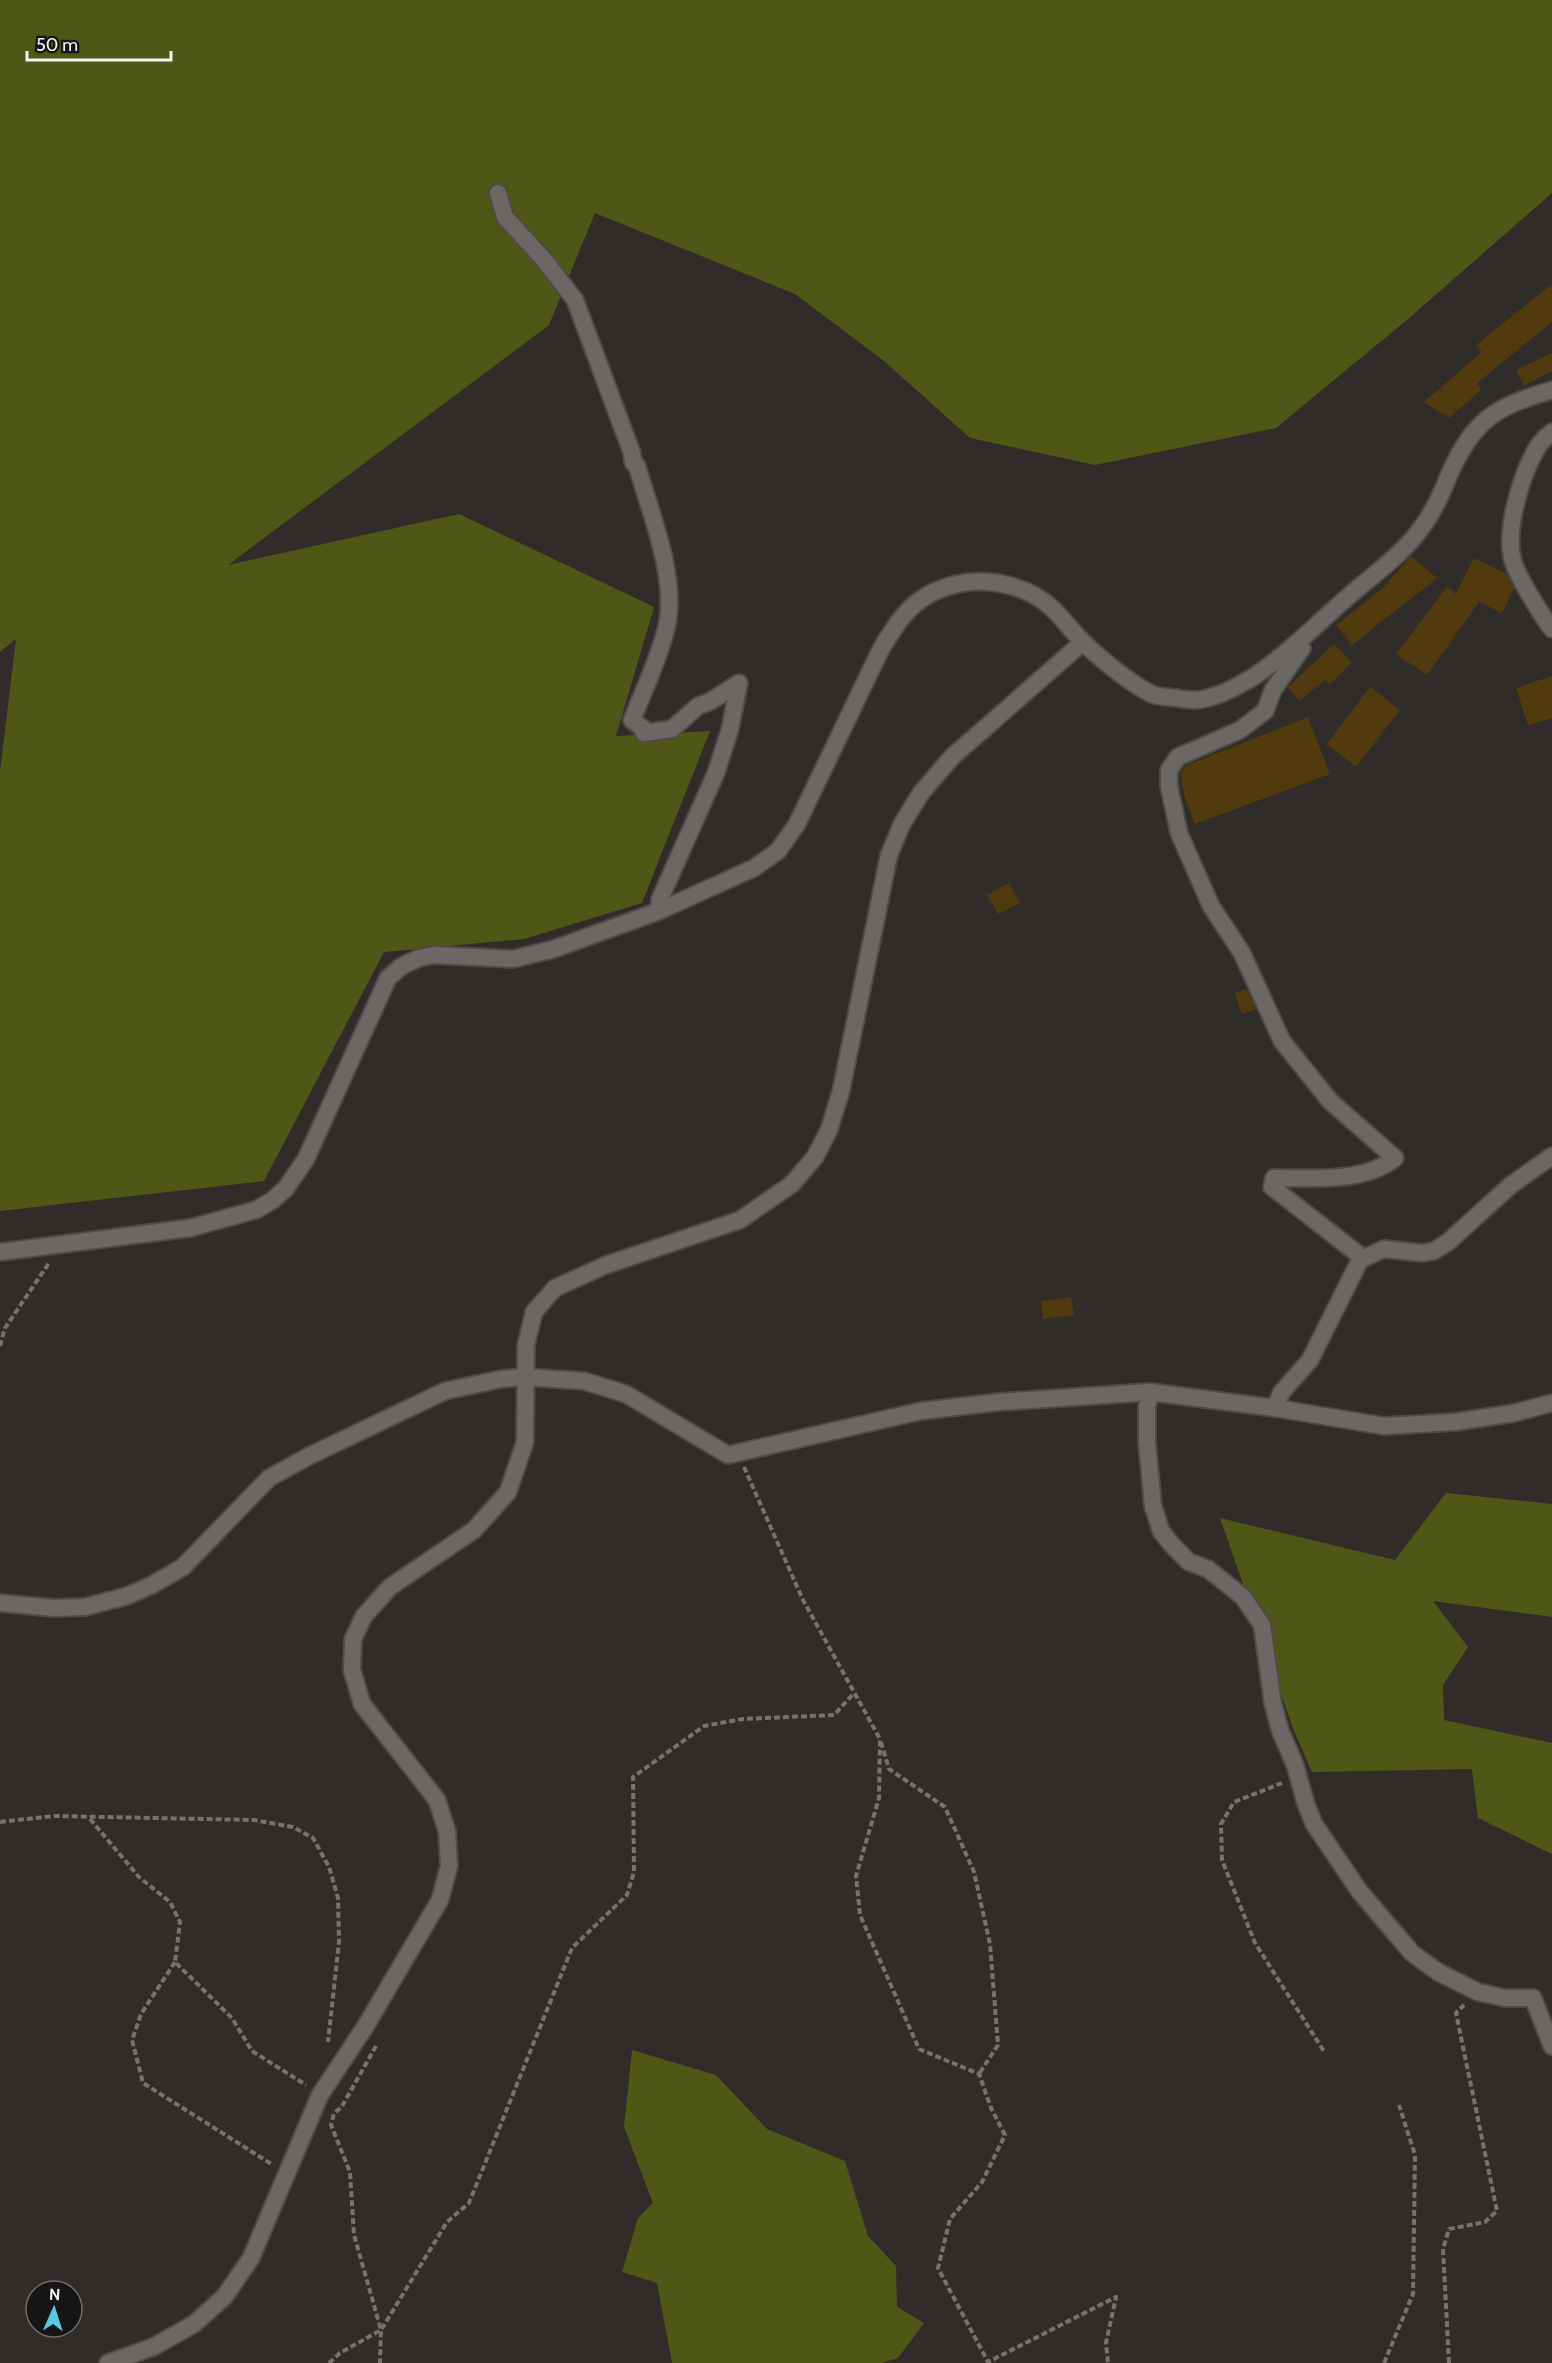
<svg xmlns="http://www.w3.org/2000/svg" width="1552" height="2363" font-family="Cabin,sans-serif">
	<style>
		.green { fill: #4f5716 }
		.building { fill: #513b0e }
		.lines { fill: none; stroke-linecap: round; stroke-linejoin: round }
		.minor-casing { stroke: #4d4a48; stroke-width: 20 }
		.path { stroke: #757371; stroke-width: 4; stroke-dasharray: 6 3; stroke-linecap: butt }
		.minor { stroke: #6b6765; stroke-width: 16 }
	</style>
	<rect width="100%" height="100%" fill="#2f2c2a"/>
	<g class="green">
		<polygon points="0,0 1552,0 1552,193 1408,319 1276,428 1095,465 970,438 884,361 795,294 595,213 549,325 228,565 459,514 654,607 616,736 710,731 642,903 524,939 384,952 264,1181 0,1211 0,771 16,639 0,652"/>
		<polygon points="1446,1493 1552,1504 1552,1617 1433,1601 1468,1647 1443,1685 1444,1720 1552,1743 1552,1854 1478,1818 1472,1769 1312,1772 1294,1731 1220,1518 1395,1560"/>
		<polygon points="632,2050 716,2075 767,2129 845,2161 868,2236 896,2266 897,2307 924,2323 898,2358 881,2363 672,2363 657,2283 622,2272 638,2218 653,2203 624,2127"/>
	</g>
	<g class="building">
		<polygon points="1552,284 1552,322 1477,383 1481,390 1449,418 1424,402 1482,352 1476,345"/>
		<polygon points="1552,353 1552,371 1524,386 1516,370"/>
		<polygon points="1411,556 1437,578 1352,645 1336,625 1382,589"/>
		<polygon points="1474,558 1507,574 1514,588 1502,613 1479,602 1427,675 1396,654 1447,587 1456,594"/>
		<polygon points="1334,644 1352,662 1330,684 1325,680 1299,701 1288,687"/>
		<polygon points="1552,676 1552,718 1528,725 1516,688"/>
		<polygon points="1370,687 1400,710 1356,767 1327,744"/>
		<polygon points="1308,717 1330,774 1195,824 1185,798 1180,773 1185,766"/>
		<polygon points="1009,883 1020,903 998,914 987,895"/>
		<polygon points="1247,989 1256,1009 1242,1014 1235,993"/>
		<polygon points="1071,1297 1074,1315 1043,1319 1041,1301"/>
	</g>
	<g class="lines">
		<g class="minor-casing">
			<g id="minor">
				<path d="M498,193l7,24 40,44 30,39 57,153 1,9 4,4c14,49 43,117 28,167 -8,30 -22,59 -33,87l13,10 -1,3 28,-4 26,-23 13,-5 28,-18 -9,46 -14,44 -56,126 -1,12"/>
				<path d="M1552,432c-4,4 -10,8 -13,13 -17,26 -35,86 -26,116 4,15 29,55 39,68"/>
				<path d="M1301,645l1,3 -29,42 -8,21 -25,19 -62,27 -9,13v16l10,47 32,73 31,47 40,88 48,60 65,57c-31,25 -83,20 -121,20l-2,9 91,71"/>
				<path d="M0,1252l190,-24 66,-18 17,-10 13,-12 20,-29 82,-181 14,-12 17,-8 15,-3 79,4 41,-10 105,-38 95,-43 24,-17 19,-27 84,-175c20,-34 36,-56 76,-65 33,-7 73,2 97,26 10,10 18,21 28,31 16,16 51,45 72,54 7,2 15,2 22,3 10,2 22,3 32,0 54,-15 100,-67 142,-103 24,-21 53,-41 72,-68 12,-16 20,-34 27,-52 25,-56 46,-68 103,-85"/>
				<polyline points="1150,1392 1147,1407 1147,1443 1153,1506 1161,1531 1172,1545 1189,1562 1208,1569 1243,1597 1262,1625 1273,1704 1280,1730 1295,1765 1306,1804 1314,1824 1360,1892 1412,1953 1438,1972 1478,1992 1505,1998 1533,1998 1552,2046"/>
				<polyline points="1275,1408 1281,1393 1310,1360 1360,1260 1384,1249 1422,1253 1434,1251 1448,1242 1511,1185 1552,1156"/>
				<polyline points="0,1603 54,1608 85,1607 127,1596 152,1585 183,1567 269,1478 309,1456 445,1391 501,1379 524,1377 584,1381 626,1394 728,1455 921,1411 999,1402 1150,1392 1275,1408 1384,1426 1455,1422 1514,1413 1552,1403"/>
				<polyline points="108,2363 153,2347 194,2324 225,2296 251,2258 320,2095 365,2027 440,1900 449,1866 447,1831 437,1800 362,1704 352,1670 353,1639 364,1616 390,1587 474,1530 508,1492 525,1442 526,1345 534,1312 555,1288 606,1265 740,1220 792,1184 815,1157 829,1130 841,1091 889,855 902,824 921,793 952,757 1083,642"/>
			</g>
		</g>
		<g class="path">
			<polyline points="0,1346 5,1328 49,1263"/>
			<polyline points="744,1467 803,1600 880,1739 879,1798 856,1876 860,1915 919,2049 979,2074 991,2108 1005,2135 982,2182 950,2219 938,2268 988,2362 1116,2297 1106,2343 1108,2363"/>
			<polyline points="881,1742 889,1769 945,1807 974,1872 990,1944 998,2045 979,2074"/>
			<polyline points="1282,1783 1234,1802 1221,1824 1222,1860 1255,1943 1325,2053"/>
			<polyline points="90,1819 139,1877 170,1902 180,1922 175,1962 232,2018 252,2051 306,2085"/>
			<polyline points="0,1822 54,1816 254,1820 293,1827 313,1838 329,1867 338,1898 339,1942 328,2042"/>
			<polyline points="175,1962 141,2014 132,2040 143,2083 273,2165"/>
			<polyline points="376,2046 341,2108 334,2113 331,2125 350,2172 354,2235 381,2330 380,2363"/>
			<polyline points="329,2363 340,2353 381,2330 447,2222 469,2203 572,1948 627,1895 634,1872 633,1777 704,1726 743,1719 834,1715 854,1693"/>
			<polyline points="1384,2363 1413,2294 1415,2155 1399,2105"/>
			<polyline points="1449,2363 1443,2249 1449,2229 1485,2222 1497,2211 1456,2013 1464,2005"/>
		</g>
		<use href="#minor" class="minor"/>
	</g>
	<g transform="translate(54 2309) rotate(3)"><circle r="28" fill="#161414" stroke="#706e6d" stroke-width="1.5"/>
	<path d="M0-4.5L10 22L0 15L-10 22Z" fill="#58c9e3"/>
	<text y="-9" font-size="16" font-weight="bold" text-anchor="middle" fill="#f6f4f3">N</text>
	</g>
	<path d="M27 51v9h144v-9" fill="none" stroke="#f6f4f3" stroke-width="3"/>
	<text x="36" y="51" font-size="18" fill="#f6f4f3" stroke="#161414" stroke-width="4.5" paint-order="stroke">50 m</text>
</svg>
